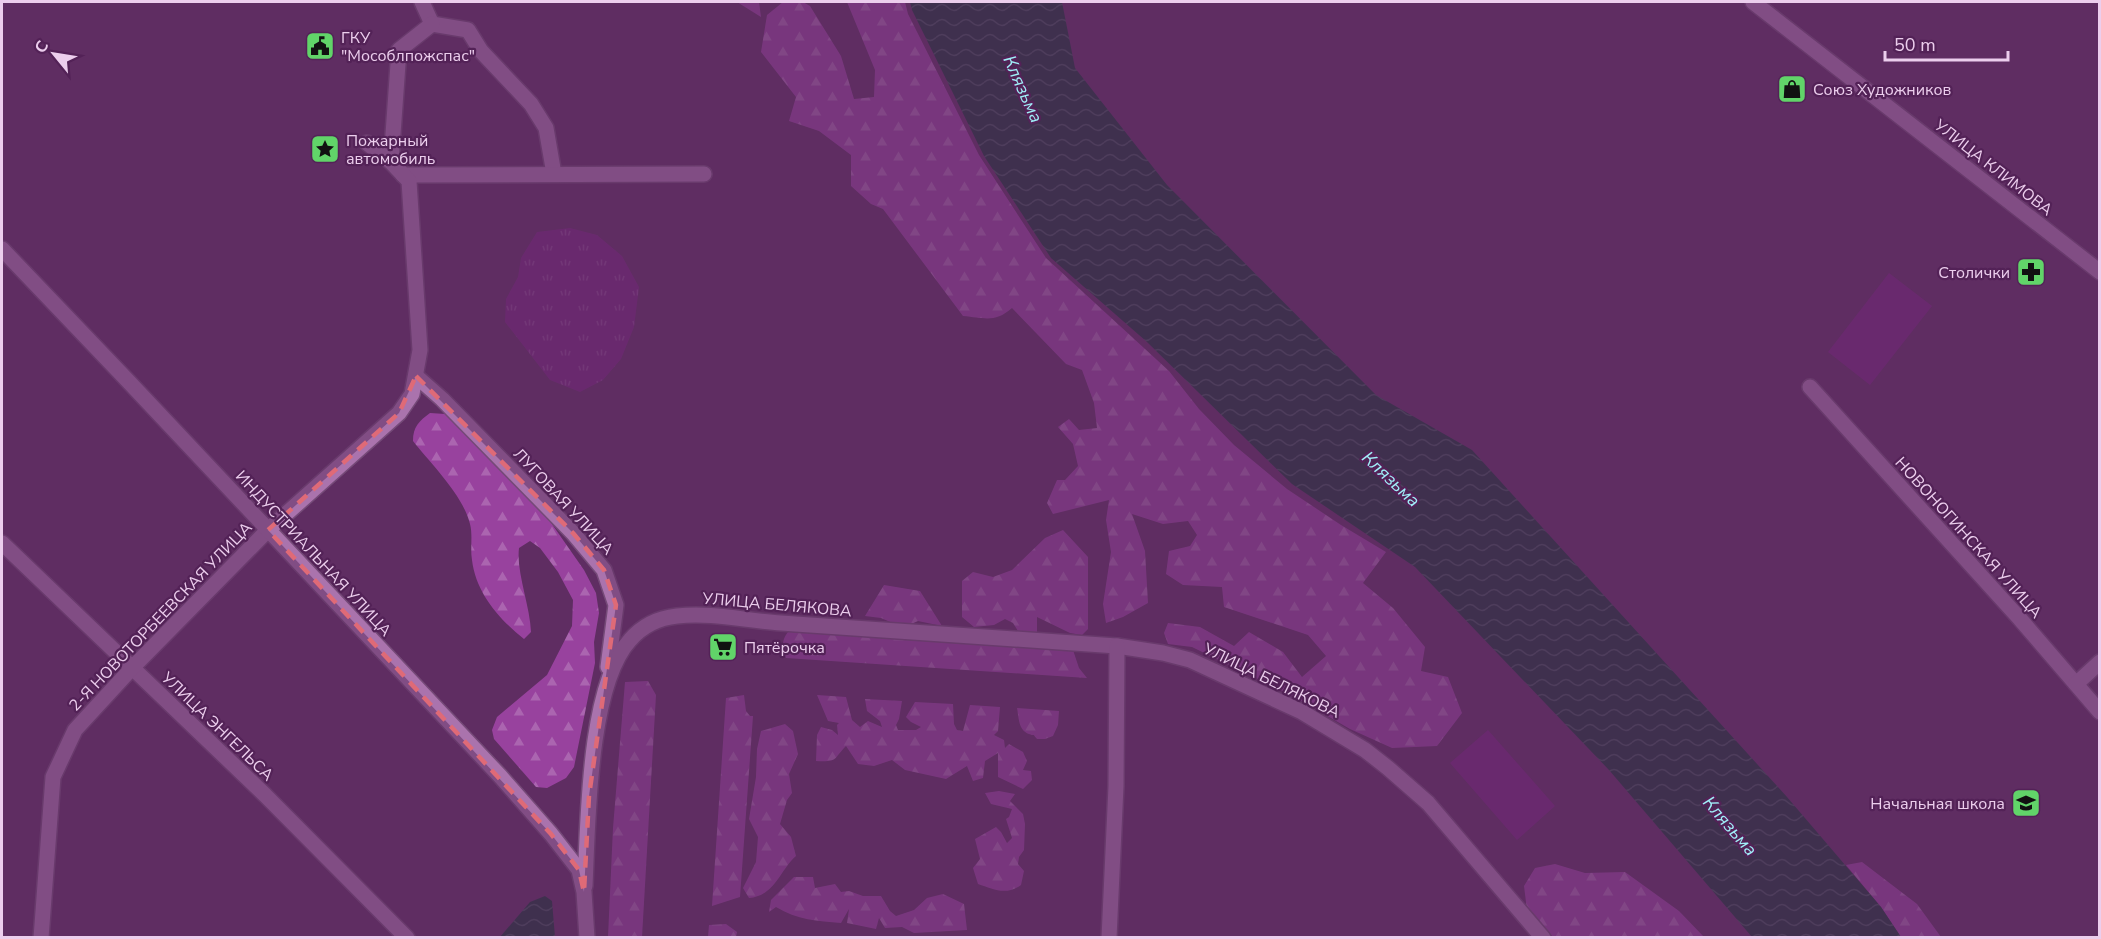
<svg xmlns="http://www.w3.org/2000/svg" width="2101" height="939" font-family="'Nunito Sans',sans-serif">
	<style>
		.grass { fill: url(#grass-tufts) }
		.forest { fill: url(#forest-firs) }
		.park { fill: #77257d }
		.water { fill: url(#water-waves) }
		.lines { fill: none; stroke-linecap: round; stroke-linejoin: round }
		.minor-casing { stroke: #754a78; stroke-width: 18 }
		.tertiary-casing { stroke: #754a78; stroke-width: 18 }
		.secondary-casing { stroke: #754a78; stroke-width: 18 }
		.minor { stroke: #aa73ad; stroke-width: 15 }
		.tertiary { stroke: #aa73ad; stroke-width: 15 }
		.secondary { stroke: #aa73ad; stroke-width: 15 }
		.marked { fill: none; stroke: #df6a77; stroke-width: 4.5; stroke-dasharray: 12 8; stroke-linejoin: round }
		.labels { text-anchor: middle; stroke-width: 4.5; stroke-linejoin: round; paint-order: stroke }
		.poi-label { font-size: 16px; fill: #ecceed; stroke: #532257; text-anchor: start }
		.street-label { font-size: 16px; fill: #ecceed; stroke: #532257 }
		.water-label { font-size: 18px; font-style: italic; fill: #a0eff8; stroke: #532257 }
	</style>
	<defs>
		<pattern id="grass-tufts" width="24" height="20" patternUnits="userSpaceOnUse" patternTransform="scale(1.5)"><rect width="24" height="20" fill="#77257d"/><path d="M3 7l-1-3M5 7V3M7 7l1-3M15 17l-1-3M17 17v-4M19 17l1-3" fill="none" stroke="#8a4390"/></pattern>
		<pattern id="forest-firs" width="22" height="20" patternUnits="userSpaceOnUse" patternTransform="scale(1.5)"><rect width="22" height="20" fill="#98429e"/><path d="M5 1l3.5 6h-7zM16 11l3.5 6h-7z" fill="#ab65b0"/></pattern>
		<pattern id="water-waves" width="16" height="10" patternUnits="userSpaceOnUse" patternTransform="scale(1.5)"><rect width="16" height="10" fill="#193437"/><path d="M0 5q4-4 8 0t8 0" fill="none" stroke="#3b5054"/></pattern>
	</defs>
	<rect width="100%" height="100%" fill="#5f2d62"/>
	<polygon class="grass" points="570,228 597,235 622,256 639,287 634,327 621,359 603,380 580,392 550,380 505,322 506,299 518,277 521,258 537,232"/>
	<g class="forest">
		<polygon points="737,2 759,2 761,17"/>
		<path d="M783,2h20l7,4 31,50 13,43 20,-2 1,-27 -28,-68h58l3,12 71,141 67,103 123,113 30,38 35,36 53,44 54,36 45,27 -23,31 30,25 32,39 -4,24 27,6 14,36 -25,33 -45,2 -42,-19 -59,-34 -99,-48 -24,-3 -4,-11 4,-10 32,4 34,19 15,-14 34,20 19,25 24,-21 -18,-21 -84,-28 -2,-20 -39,-2 -17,-11 3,-23 21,-5 7,-11 -9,-14 -25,3 -31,-10 13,37 3,52 -25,14 -17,6 -3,-19 8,-52 -5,-32 3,-20 -56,14 -6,-11 10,-23h8l13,-14 -5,-22 -15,-17 11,-8 10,11 18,-2 -3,-25 -12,-33 -16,-6 -54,-56c-17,15 -27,10 -49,8l-80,-107 -12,-5 -20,-18v-31l-32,-24 -30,-10 7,-24 -35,-45 6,-37z"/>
		<path d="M430,413l15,1 102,103 37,53 12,23 3,20 -5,29 1,21 -21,104 -8,11 -19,10 -11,-1 -42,-48 -2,-9 5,-13 50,-42 25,-49 1,-26 -15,-28 -18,-24 -10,-7 -11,7c-3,24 11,57 12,84l-7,7c-25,-20 -48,-46 -52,-79 -2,-11 1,-25 -2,-36 -7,-29 -39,-60 -57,-83 0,-14 6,-20 17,-28z"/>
		<polygon points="1063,530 1088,557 1088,629 1082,635 1070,633 1037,617 1037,634 1018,631 1013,623 1005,619 994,625 974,627 962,617 962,581 973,572 993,577 1012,570 1045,538"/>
		<polygon points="884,585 920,591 942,626 918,621 909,625 895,624 881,618 865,616"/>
		<path d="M791,629l281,18 7,21 8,10 -301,-20c-5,-12 -4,-21 5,-29z"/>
		<polygon points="648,681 656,695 642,937 608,937 613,828 625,682"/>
		<polygon points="744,695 746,711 750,716 753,716 740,897 712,906 726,698"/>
		<path d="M817,695l29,2 6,23 8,7 8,-6 14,6 -2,-6 -13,-10 -2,-12 37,2 -3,18 -3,6 2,5h18l5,-3 -10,-5 -5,-5 9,-15 38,2 1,20 3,6 6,1 7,-26 30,2 -2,24 -4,4 10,5 1,8 4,-4 14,8 4,9 -4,9 8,1 1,9 -9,9 -25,-12v-24l-13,8 -2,17 -10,3 -6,-15 -21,13 -41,-9 -13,-10 -18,6 -16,-2 -12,-18c-13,13 -7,16 -30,15l1,-26 4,-8 11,3 6,5 -1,-10 2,-2 -11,-2z"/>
		<path d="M1017,708l42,3 -1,14 -5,11 -8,3h-8c-6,-7 0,-2 -8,-5 -11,-4 -10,-17 -12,-26z"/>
		<path d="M785,724l8,7 5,23 -9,20 3,19 -5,7 -7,24 11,13 5,19c-17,15 -20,39 -47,42l-6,-10 13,-26 2,-25 -9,-18 7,-42 1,-28 4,-18z"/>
		<path d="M999,791l16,3 -5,7 13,13 2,10 -1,26 -5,7 -1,7 6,7 -3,14c-15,11 -28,4 -43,-1l-5,-16 7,-9 -5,-20 21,-12 5,5 6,11 5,-5 -6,-19 3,-2 3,-8 -21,-5 -6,-11z"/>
		<polygon points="1862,862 1917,904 1941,937 1901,937 1881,907 1846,865"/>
		<polygon points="1555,864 1585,873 1625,872 1679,911 1704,937 1553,937 1527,910 1524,886 1535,868"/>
		<path d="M794,877h19l2,11 20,-4 6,8 8,-1 14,5h18l9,15 6,5 18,-6 13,-12 16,-4 21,10 3,26 -53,3 -12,-6 -17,1 -6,-10 -3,11 -29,-6 2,-14 -8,14c-23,-2 -44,-3 -65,-16l-7,5 2,-12z"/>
		<polygon points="726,924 737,932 736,937 708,937 709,925"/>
	</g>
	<g class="park">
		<polygon points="1889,273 1932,306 1870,385 1828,352"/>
		<polygon points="1488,730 1555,806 1517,840 1450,763"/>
	</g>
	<g class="water">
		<polygon points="910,2 1062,2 1075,68 1167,185 1376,395 1472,450 1787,797 1881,907 1901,937 1752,937 1609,770 1415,567 1292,484 1147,342 1051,258 984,156 912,10"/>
		<polygon points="545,896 552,901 555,937 500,937 530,902"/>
	</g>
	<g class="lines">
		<g class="minor-casing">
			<g id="minor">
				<polyline points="422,2 432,24"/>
				<polyline points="432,24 468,30 481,51 531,104 546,128 554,174"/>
				<polyline points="391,162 399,50 432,24"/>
				<polyline points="403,175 704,174"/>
				<polyline points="416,376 442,399 573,533 604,570 616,605 608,667"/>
				<polyline points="1810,387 2020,619 2100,712"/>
				<polyline points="2,543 265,795 407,938"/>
				<polyline points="2076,684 2100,662"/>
				<path d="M585,886c3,-62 3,-200 45,-246 13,-15 28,-22 47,-24 36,-4 69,5 104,7 112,8 224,16 336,23l46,7 27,7 112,52 63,38 23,18 40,35 115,135"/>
				<polyline points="41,938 53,777 75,730 132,668 268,530 399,413 412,394 420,350 409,181 391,162 367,143"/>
				<polyline points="1109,938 1116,786 1117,646"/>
			</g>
		</g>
		<g class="tertiary-casing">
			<polyline id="tertiary" points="2,249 129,382 500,776 551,834 579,870 584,892 587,938"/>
		</g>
		<g class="secondary-casing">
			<polyline id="secondary" points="1753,2 2100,272"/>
		</g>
		<use href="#minor" class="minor"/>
		<use href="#tertiary" class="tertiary"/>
		<use href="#secondary" class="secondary"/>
	</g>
	<path d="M0 0H2101V939H0ZM416,376l157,157 31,37 12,35 -27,191 -5,96 -5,-22 -28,-36 -283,-304 131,-117z" fill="#5f2d62" fill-opacity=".55" fill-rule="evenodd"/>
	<path class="marked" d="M416,376l157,157 31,37 12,35 -27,191 -5,96 -5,-22 -28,-36 -283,-304 131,-117z"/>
	<defs>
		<g id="civic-square" transform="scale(1.5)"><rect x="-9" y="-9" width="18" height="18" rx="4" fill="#61d469" stroke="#532257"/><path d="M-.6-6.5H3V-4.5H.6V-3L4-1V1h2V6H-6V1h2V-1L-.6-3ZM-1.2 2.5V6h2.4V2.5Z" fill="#111"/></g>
		<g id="shop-square" transform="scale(1.5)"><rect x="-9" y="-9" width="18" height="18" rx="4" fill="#61d469" stroke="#532257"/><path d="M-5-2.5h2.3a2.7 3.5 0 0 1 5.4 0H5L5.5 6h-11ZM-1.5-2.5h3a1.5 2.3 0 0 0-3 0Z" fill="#111"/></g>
		<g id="sight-square" transform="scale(1.5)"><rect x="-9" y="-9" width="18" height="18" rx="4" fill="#61d469" stroke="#532257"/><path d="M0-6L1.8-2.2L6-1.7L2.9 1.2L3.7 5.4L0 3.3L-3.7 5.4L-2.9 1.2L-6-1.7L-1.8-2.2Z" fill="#111"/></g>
		<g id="pharmacy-square" transform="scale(1.5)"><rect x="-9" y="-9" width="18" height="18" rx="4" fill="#61d469" stroke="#532257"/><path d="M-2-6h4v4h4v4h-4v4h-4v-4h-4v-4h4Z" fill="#111"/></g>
		<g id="supermarket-square" transform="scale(1.5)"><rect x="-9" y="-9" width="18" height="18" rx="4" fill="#61d469" stroke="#532257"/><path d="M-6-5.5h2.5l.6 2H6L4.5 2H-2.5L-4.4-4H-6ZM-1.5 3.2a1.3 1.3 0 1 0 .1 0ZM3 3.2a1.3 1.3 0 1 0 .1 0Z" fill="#111"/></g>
		<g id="school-square" transform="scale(1.5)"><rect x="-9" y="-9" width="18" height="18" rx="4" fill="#61d469" stroke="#532257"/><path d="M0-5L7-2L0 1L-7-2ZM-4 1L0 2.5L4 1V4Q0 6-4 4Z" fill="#111"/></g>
	</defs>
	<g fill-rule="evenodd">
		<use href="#civic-square" x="320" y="46"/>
		<use href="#shop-square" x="1792" y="89"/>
		<use href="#sight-square" x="325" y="149"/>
		<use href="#pharmacy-square" x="2031" y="272"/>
		<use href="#supermarket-square" x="723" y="647"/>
		<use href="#school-square" x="2026" y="803"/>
	</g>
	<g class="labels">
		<g class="poi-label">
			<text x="341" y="43">ГКУ<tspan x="341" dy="18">"Мособлпожспас"</tspan></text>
			<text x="1813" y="95">Союз Художников</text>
			<text x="346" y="146">Пожарный<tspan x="346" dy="18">автомобиль</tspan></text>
			<text x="2010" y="278" text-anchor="end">Столички</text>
			<text x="744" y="653">Пятёрочка</text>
			<text x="2005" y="809" text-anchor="end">Начальная школа</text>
		</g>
		<g class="street-label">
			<text transform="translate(1994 167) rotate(38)" y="6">УЛИЦА КЛИМОВА</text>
			<text transform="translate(564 501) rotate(47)" y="6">ЛУГОВАЯ УЛИЦА</text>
			<text transform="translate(1969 537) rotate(48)" y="6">НОВОНОГИНСКАЯ УЛИЦА</text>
			<text transform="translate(314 553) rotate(47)" y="6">ИНДУСТРИАЛЬНАЯ УЛИЦА</text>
			<text transform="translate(777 604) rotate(5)" y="6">УЛИЦА БЕЛЯКОВА</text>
			<text transform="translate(160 616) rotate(-46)" y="6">2-Я НОВОТОРБЕЕВСКАЯ УЛИЦА</text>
			<text transform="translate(1272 680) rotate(26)" y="6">УЛИЦА БЕЛЯКОВА</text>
			<text transform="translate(218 726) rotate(44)" y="6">УЛИЦА ЭНГЕЛЬСА</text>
		</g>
		<g class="water-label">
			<text transform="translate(1023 89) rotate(66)" y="6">Клязьма</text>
			<text transform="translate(1391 479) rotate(43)" y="6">Клязьма</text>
			<text transform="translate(1730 826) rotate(49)" y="6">Клязьма</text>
		</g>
	</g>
	<rect width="2101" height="939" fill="none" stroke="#ecceed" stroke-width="6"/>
	<g transform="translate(54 54) rotate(300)" stroke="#532257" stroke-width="4.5" paint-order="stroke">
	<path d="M0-4.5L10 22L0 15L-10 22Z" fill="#ecceed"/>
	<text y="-9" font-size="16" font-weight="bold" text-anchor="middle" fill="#ecceed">С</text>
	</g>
	<path d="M1885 51v9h123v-9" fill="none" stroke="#ecceed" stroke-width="3"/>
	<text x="1894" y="51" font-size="18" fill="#ecceed" stroke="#532257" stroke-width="4.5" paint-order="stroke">50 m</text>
</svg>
